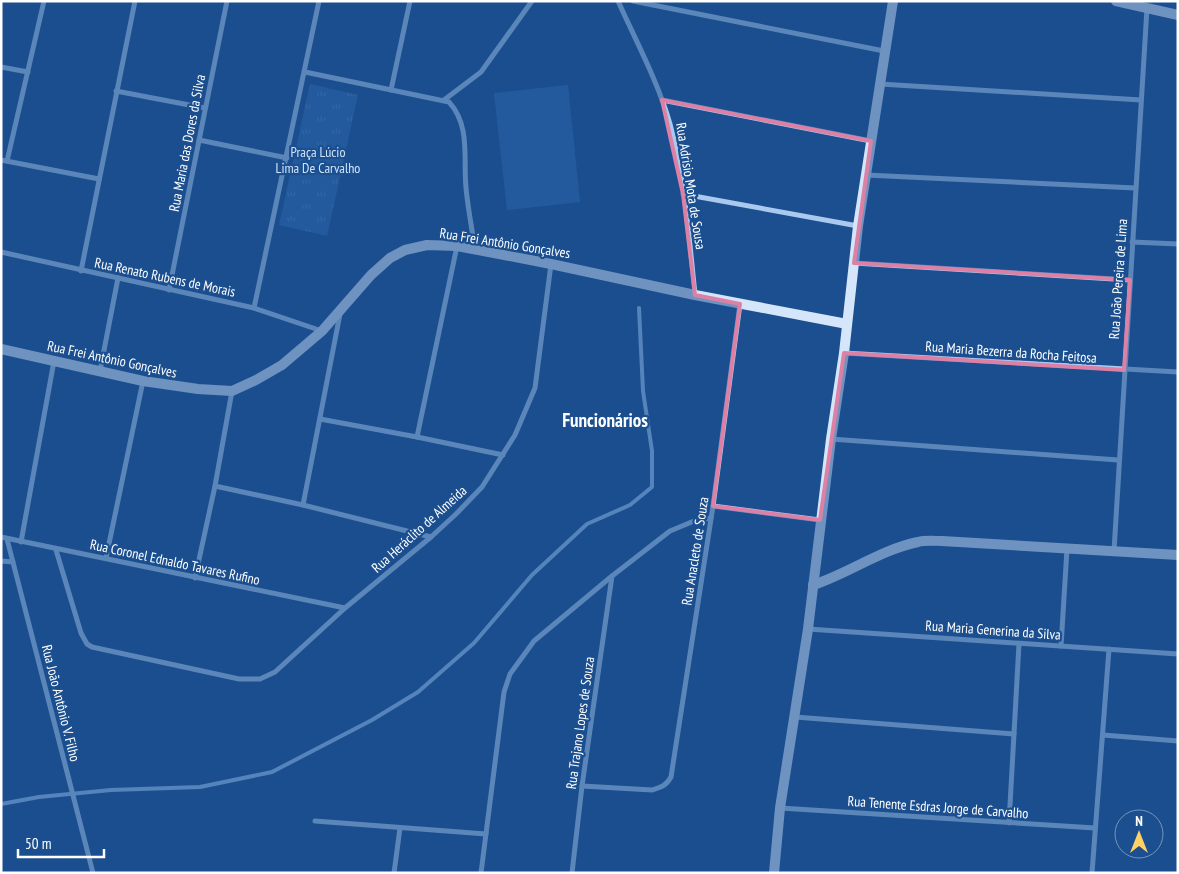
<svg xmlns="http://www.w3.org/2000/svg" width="1179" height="874" font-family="'PT Sans Narrow',sans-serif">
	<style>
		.park { fill: url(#park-tufts) }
		.pitch { fill: #2e69ad }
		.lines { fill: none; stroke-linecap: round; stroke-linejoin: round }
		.stream { stroke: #9cc4f0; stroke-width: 4 }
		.street { stroke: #a9c9ee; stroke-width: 5 }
		.secondary { stroke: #d6e6fa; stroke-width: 10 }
		.marked { fill: none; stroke: #dd80a5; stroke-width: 4; stroke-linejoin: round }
		.labels { text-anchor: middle; stroke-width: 4.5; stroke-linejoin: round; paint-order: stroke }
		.street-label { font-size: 14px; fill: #fff; stroke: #1b4f8f }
		.park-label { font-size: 14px; fill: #cfe3fa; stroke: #1b4f8f }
		.district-label { font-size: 19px; font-weight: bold; fill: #fff; stroke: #1b4f8f }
	</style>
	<defs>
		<pattern id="park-tufts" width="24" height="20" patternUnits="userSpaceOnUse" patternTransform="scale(1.25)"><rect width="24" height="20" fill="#2e69ad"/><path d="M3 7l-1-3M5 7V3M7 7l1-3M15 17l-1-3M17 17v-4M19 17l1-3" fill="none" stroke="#4d80b9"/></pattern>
	</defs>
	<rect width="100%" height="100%" fill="#1b4f8f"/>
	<polygon class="park" points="310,84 358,95 327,236 279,225"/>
	<polygon class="pitch" points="568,85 580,202 507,210 494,93"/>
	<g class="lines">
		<polyline class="stream" points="1,804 39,797 111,790 200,787 272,772 372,720 418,692 474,643 532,575 587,524 630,505 652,487 652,451 643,391 639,308"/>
		<g class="street">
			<path d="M618,1c18,40 40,81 52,123 15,55 19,114 25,170"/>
			<polyline points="633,1 884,51"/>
			<polyline points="1,67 28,72"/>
			<path d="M305,72l144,30c22,24 14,57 17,86 2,21 6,41 9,61"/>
			<polyline points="880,84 1141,100"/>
			<polyline points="391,90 410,1"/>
			<polyline points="116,91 205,108"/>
			<polyline points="444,100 481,72 532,1"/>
			<polyline points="662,100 871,141"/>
			<polyline points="199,140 287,158"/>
			<polyline points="1,160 99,179"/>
			<polyline points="7,161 44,1"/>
			<polyline points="866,175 1135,188"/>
			<polyline points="683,194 858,226"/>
			<polyline points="1132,242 1178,244"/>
			<polyline points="1,252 254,308 322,331"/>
			<polyline points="854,263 1130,280"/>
			<polyline points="81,271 135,1"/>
			<polyline points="169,290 227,1"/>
			<polyline points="254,308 319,1"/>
			<polyline points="844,353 1178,372"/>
			<polyline points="100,371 118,278"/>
			<polyline points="320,419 417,437 503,455"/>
			<polyline points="417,437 457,246"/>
			<polyline points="831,439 1118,460"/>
			<polyline points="215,486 303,505 431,537"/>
			<polyline points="303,505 340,314"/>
			<polyline points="713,506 820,520"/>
			<polyline points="1,537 345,608"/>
			<polyline points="7,539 93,873"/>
			<polyline points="21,542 54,361"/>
			<polyline points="56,550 81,633 87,644 92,647 239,679 260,679 275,672 345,608 431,537 456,514 482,487 515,435 535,388 551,264"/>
			<polyline points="1114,551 1147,8"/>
			<polyline points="106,558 143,381"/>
			<polyline points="1,561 13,562"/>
			<polyline points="195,578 215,486 232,391"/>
			<polyline points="808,629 1178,654"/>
			<polyline points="1061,646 1067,549"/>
			<polyline points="795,717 1014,734"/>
			<polyline points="1103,735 1178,741"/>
			<path d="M582,786l70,4c9,-3 14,-4 19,-13l42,-271 27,-202"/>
			<polyline points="780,808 1095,828"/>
			<polyline points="315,821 486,834"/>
			<polyline points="1009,823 1019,644"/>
			<polyline points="394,873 400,828"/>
			<polyline points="481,873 504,692 510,674 534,641 612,576 670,531 694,521 711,518"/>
			<polyline points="572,873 582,786 612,576"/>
			<polyline points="1092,873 1109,649"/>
		</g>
		<g class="secondary">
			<polyline points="1116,1 1178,15"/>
			<polyline points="1,349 143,381 198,389 232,391 256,380 282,365 322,331 371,275 390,258 405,250 427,245 457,246 551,264 695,295 847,324"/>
			<path d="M813,585c36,-12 67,-35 105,-43 7,-2 16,-1 24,-1l236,14"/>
			<polyline points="774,873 780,808 808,629 831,439 844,353 858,226 893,1"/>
		</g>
	</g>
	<path d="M0 0H1179V874H0ZM662,100l209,41 -17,122 276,17 -6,90 -280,-17 -24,167 -107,-14 27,-202 -45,-9 -12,-101z" fill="#1b4f8f" fill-opacity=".55" fill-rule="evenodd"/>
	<path class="marked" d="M662,100l209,41 -17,122 276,17 -6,90 -280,-17 -24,167 -107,-14 27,-202 -45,-9 -12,-101z"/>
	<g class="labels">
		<g class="street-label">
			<text transform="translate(187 143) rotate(-79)" y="5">Rua Maria das Dores da Silva</text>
			<text transform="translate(691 186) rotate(81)" y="5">Rua Adrisio Mota de Sousa</text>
			<text transform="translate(505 243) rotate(9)" y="5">Rua Frei Antônio Gonçalves</text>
			<text transform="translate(165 277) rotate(12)" y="5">Rua Renato Rubens de Morais</text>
			<text transform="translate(1118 279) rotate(-86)" y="5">Rua João Pereira de Lima</text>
			<text transform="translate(1011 352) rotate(4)" y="5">Rua Maria Bezerra da Rocha Feitosa</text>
			<text transform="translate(112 359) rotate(12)" y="5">Rua Frei Antônio Gonçalves</text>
			<text transform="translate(419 529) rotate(-42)" y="5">Rua Heráclito de Almeida</text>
			<text transform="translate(695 551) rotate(-81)" y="5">Rua Anacleto de Souza</text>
			<text transform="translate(175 562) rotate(12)" y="5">Rua Coronel Ednaldo Tavares Rufino</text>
			<text transform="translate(993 630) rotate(4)" y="5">Rua Maria Generina da Silva</text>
			<text transform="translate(61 703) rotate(76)" y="5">Rua João Antônio V. Filho</text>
			<text transform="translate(580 723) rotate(-82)" y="5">Rua Trajano Lopes de Souza</text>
			<text transform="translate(938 807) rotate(4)" y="5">Rua Tenente Esdras Jorge de Carvalho</text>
		</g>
		<g class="park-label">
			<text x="318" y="157">Praça Lúcio<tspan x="318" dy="16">Lima De Carvalho</tspan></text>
		</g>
		<g class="district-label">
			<text x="605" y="427">Funcionários</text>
		</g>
	</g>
	<rect width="1179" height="874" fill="none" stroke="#ffffff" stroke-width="5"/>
	<g transform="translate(1139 834)"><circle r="24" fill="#1b4f8f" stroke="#7695bc"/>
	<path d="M0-4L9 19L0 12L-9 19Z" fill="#ffd166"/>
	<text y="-8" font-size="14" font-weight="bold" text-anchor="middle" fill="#ffffff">N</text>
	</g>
	<path d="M18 849v8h86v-8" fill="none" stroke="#ffffff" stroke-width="2.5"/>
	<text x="25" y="849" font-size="15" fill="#ffffff" stroke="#1b4f8f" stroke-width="4" paint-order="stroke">50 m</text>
</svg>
